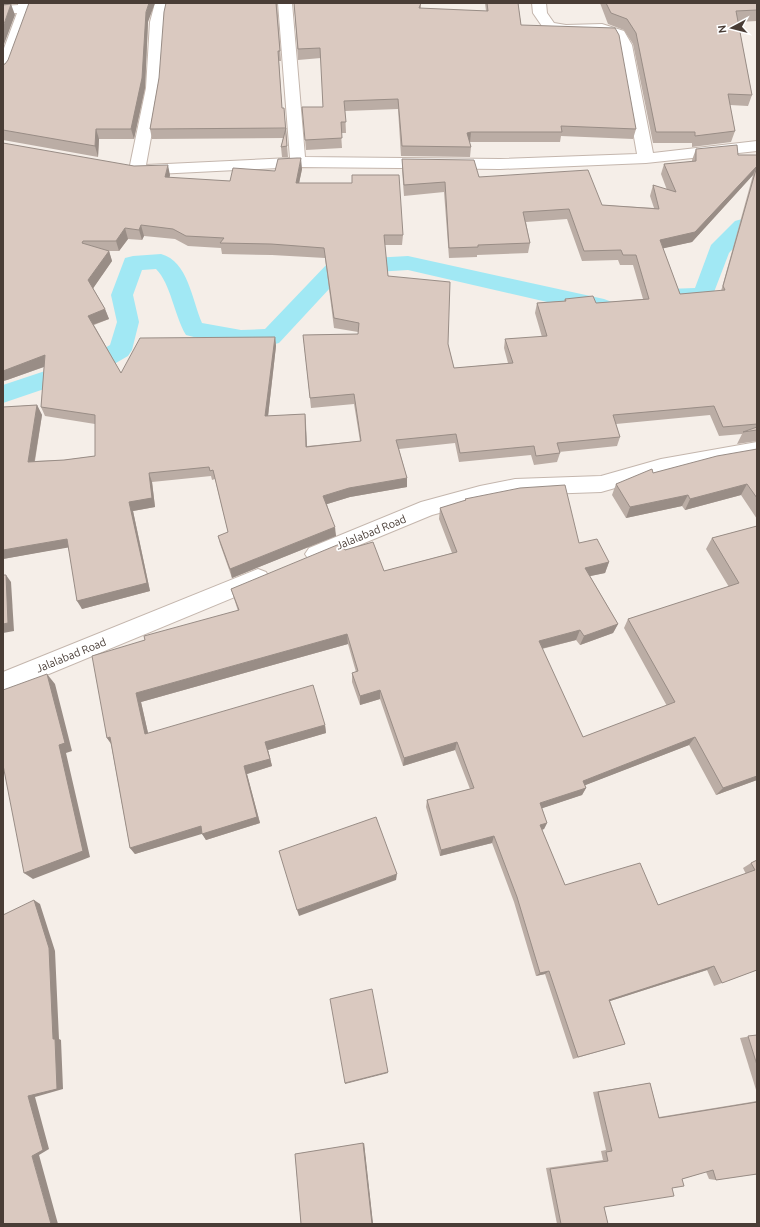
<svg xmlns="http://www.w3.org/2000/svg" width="760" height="1227" font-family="Ubuntu,sans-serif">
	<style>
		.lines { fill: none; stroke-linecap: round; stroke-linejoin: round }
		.canal { fill: #a1e8f4; fill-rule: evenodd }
		.minor-casing { stroke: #c4b6ad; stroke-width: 2 }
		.minor { fill: #fff; fill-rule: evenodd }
		.wall { fill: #bbada5; fill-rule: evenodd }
		.shaded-wall { fill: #998d86 }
		.building { fill: #dac9c0; stroke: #998d86; fill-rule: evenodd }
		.labels { text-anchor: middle; stroke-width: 3.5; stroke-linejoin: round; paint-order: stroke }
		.street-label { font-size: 11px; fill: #493d36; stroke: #fff }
	</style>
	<rect width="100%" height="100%" fill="#f5eee8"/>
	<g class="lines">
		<g class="canal">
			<path d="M742,219h15v14h-9l-19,20 -18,47c-15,5 -36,7 -51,2l-3,-5 3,-5 8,-3 27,-1 16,-43 24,-24z"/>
			<path d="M161,254c27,7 31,46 41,69l39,7 24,-1 64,-67 8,-2 71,-4 196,43 8,3 3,5 -3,5 -8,3 -196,-45 -65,4 -64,69c-29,8 -64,0 -93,-8 -12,-20 -15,-51 -30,-66l-14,1 -9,25 6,27 -7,28 -4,6 -19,11 -106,36v-18l90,-30 17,-10 7,-23 -6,-27 14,-37 8,-2z"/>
		</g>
		<g class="minor-casing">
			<g id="minor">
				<polygon points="18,3 101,3 99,6 94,7 31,12 10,70 8,73 3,74 3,51 17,13 3,14 3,6 18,5"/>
				<polygon points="155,3 169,3 164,22 160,88 146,165 290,158 278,3 292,3 305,157 500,159 637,154 618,45 614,37 601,32 566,33 544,29 533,13 532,3 546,3 547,13 554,23 566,25 602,24 624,31 632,45 653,153 757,141 757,151 646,163 500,169 298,167 137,175 131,173 129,170 146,88 150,22"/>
				<polygon points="757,442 757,458 661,475 601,492 515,495 480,502 432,515 316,563 309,560 305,554 309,548 421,502 480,486 515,479 601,476 661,459"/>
				<polygon points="258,569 266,572 269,578 266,584 3,693 3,672"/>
			</g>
		</g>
		<use href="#minor" class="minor"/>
	</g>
	<g class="wall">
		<polygon points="277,3 281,61 279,61 282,108 284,108 288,157 282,157 281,147 283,138 152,139 150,129 159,78"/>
		<polygon points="294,3 421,3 421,9 486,11 485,3 518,3 521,25 636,129 633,139 561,136 560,142 469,142 471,147 470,157 401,156 398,109 345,111 346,133 341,133 342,148 306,150 302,107 323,107 321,58 298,60"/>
		<polygon points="600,3 757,3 757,21 738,22 752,95 748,106 730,105 735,131 731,142 692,147 692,143 653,143 633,44 624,30 608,24"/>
		<polygon points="148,22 145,88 134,139 99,139 98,157 3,140 3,64"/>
		<path d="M3,143l167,32 -1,3 61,3 45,-10 27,-2 -3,14 104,52 -1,10h-17l3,31 60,68 6,24 54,-5 -4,-15 1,-9 37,-2 -7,-24 2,-10 27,-2 1,-2 31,4 47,-4 -10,-34h-13l-2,-5 -36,1 -15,-42 -41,3 4,21 -2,10 -51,2v2l-28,1 -5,-66 -40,4 -2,-26v-11l200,46 52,3 -4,-12 3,-11 14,5 -6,-16 3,-10 28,-2v-2l4,-11 42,6h19v286l-20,3 5,-10 -23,2 -9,-21 -94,9 4,13 -3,9 -58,6 1,1 -3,9 -23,3 -3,-10 -72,7 -4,-19 -56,6 8,29v9l-57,10 -23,7 9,32 -104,42 -12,-34 -2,-8 10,-4 -13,-53 -3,1 -1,-4 -59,6 3,25 -22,4 17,80 -68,18 -14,-62 -65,12v-152l34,-2 5,10 -7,46 29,-1 31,-4v-32l-50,-8 -4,-9 3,-40 -37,13 -4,1zM753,175l-32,116 -41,3 -17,-46 29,-6zM144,236l31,3 13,7 33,2 1,6 50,1 53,3 9,70 24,4v2l-55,1 8,73 43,-4 6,37 -53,5 -2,-32 -37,2 8,-70 -1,-9 -154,36 -27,-48 15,-6 -4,-10 -12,-21 19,-27 -3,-10h10l9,-12 14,1z"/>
		<polygon points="757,449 757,519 741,495 685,510 682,506 626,518 612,495 616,484 653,473"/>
		<polygon points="465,499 579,543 609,562 605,573 590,576 618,624 613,633 580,645 576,640 542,649 583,737 667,706 624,628 628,619 729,587 706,549 712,538 757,526 757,780 716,795 689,745 585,785 586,788 582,795 542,808 547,823 544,829 542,830 565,885 658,905 746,874 743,868 751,863 757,860 757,970 714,986 707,970 610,1001 625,1044 573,1059 545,974 536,976 514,902 492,843 440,856 426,807 427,800 470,789 455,750 403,766 380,699 360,705 352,682 352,673 356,672 348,644 141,702 148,733 325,725 326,733 268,750 272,766 247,774 260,823 206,840 202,833 135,854 130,848 111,744 107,738 145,640 238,611 231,589 345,550 384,571 452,553 439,519 440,508 465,501"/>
		<polygon points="757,1035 757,1093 740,1038"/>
		<polygon points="650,1083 659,1117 757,1101 757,1174 716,1180 709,1179 706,1172 682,1179 672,1188 604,1207 608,1224 557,1224 546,1168 603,1160 601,1151 606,1150 593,1092"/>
		<polygon points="364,1143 373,1224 301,1224 295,1154"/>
	</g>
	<g class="shaded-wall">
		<polygon points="3,3 12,3 3,6"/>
		<polygon points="149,3 155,3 148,22 145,88 134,139 131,129 146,12"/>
		<polygon points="11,4 15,15 3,47 3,27"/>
		<polygon points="96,129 99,139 98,157 95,146"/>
		<polygon points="471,132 470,142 466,143 467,133"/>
		<polygon points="301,158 302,169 297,193 296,183"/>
		<polygon points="168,165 170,175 167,188 165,177"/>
		<polygon points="757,166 753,175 692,242 656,250 660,240"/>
		<polygon points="141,225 144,236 142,240 139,230"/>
		<polygon points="125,228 128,239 119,251 116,241"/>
		<polygon points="109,251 112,261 92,290 88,280"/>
		<polygon points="105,309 109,319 92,325 88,316"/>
		<polygon points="275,337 276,346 267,425 265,416"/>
		<polygon points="45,355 49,365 7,380 3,381 3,371"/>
		<polygon points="37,405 42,415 33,470 28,462"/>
		<polygon points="305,414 306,423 307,456 306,447"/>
		<polygon points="149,473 152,482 155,507 133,511 150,591 82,609 77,601 129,502"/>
		<polygon points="407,478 407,487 350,497 324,505 323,496 349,488"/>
		<polygon points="747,484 741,495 685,510 690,499"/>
		<polygon points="688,495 682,506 626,518 630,507"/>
		<polygon points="335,527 336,536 232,578 230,569"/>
		<polygon points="67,539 71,547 3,559 3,550"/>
		<polygon points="609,562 605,573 581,578 585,568"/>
		<polygon points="6,575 11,582 14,631 3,633"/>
		<polygon points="618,624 613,633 580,645 584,636"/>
		<polygon points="580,630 576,640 536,650 539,641"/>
		<polygon points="347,634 348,644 141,702 150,742 145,734 136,693"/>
		<polygon points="47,674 55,684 72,751 66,753 90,857 33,879 24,873 59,745"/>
		<polygon points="380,690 380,699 360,705 360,696"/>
		<polygon points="325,725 326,733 268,750 272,766 247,774 260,823 206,840 202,834 244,766 265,742"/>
		<polygon points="110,737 113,746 107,738"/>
		<polygon points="695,737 689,745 578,788 583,781"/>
		<polygon points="457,742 455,750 403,766 404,758"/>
		<polygon points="757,776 757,780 716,795 723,788"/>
		<polygon points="586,788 582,795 537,810 540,803"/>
		<polygon points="547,823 544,829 537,831 540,825"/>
		<polygon points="201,826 205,833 135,854 130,848"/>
		<polygon points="494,836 492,843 440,856 441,850"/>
		<polygon points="397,874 396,880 299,916 297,910"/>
		<polygon points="34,900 40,904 55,951 59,1039 61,1040 63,1089 35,1097 49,1149 39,1155 58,1224 51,1224 32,1156 28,1096 53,1039"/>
		<polygon points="714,966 707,970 604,1003 609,1000"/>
		<polygon points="549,971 545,974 536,976 540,973"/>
		<polygon points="388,1072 388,1073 345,1084 345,1083"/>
		<polygon points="363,1143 364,1143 373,1224 372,1224"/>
	</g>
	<g class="building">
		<polygon points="29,3 149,3 146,12 142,78 131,129 96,129 95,146 3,130 3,65 5,64 8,60"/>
		<polygon points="166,3 276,3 280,51 278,51 282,108 284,108 287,146 281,147 286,128 150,129 159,78 164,12"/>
		<polygon points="294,3 421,3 419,8 488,11 487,3 518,3 521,25 615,28 619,35 636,129 561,126 562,132 471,132 467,133 471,147 402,146 398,99 344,101 346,122 341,122 342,138 305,140 302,107 323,107 320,48 298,49"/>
		<polygon points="606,3 757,3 757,10 736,11 752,95 728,94 735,131 695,136 695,132 656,132 636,33 627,19 611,13"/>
		<polygon points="11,4 3,27 3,5"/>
		<path d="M3,143l131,23 34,-1 -3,12 65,4 3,-13 42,3 3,-12 19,-1h4l-5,25h56v-8h47l4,60h-19l4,41 62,6 -2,62 6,24 59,-5 -8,-24 42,-3 -10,-33 29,-2 -1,-2 28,-3 3,7 53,-4 -13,-44h-13l-2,-5 -37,1 -15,-42 -46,3 7,31 -52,2v2l-29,1 -4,-66 -41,3 -2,-26 72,1 5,17 109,-7 14,35 57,4 -6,-24 23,7 -12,-28 32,-3v-12l41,-4 1,10h19v11l-62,66 -35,8 20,54 45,-4 -2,-4 34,-120v258l-34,3 -9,-21 -101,9 7,22 -63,6 3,10 -24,3 -2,-10 -74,7 -4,-19 -60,6 11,38 -58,10 -26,8 12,31 -105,42 -12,-33 10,-4 -15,-62 -3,1 -1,-4 -60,6 3,25 -23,4 18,81 -70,18 -10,-62 -64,11v-143l34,-2 -9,57 36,-2 31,-4v-41l-54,-8 4,-52 -42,16zM141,225l32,4 13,7 38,2 -4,5 51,1 53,4 10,70 25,5 -1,11 -55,1 7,63 44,-4 7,47 -55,6 -1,-33 -40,2 10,-79 -135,1 -19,35 -33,-57 17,-7 -17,-29 21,-29 -27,-8 1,-2h33l9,-13 14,2z"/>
		<polygon points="757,427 757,430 743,432"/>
		<polygon points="757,449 757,498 747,484 690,499 688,495 630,507 616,484 652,469 653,473 717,456"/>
		<polygon points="565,485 579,543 597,539 609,562 585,568 618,624 584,636 580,630 539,641 583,737 675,702 628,619 739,583 712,538 757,526 757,776 723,788 695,737 583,781 586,788 540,803 547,823 540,825 565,885 640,863 658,905 755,870 751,863 757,860 757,970 722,983 714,966 609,1000 625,1044 578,1057 549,971 540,973 517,897 494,836 441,850 427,800 474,788 457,742 404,758 380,690 360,696 352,673 358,671 347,634 136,693 145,734 313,685 325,725 265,742 270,759 244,766 257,817 202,834 201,826 130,848 110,737 107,738 92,656 145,640 144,636 239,610 231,589 342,543 345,550 373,542 384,571 457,552 440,508 466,500 465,499 520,488"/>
		<polygon points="3,575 6,575 8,623 3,624"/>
		<polygon points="47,674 65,743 59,745 83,851 24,873 3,765 3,690"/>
		<polygon points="376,817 397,874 297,910 279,851"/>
		<polygon points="34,900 49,948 53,1039 55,1039 57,1089 28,1096 43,1150 32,1156 51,1224 3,1224 3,915"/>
		<polygon points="372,989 388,1072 345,1083 330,999"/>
		<polygon points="757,1035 757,1065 748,1036"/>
		<polygon points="650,1083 659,1118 757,1102 757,1174 716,1180 713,1170 682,1179 684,1186 672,1188 674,1196 604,1207 608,1224 561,1224 550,1169 608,1161 606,1152 612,1151 598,1092"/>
		<polygon points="363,1143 372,1224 301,1224 295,1154"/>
	</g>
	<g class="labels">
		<g class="street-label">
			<text transform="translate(371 532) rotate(-22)" y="4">Jalalabad Road</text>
			<text transform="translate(71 655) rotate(-22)" y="4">Jalalabad Road</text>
		</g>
	</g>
	<rect width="760" height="1227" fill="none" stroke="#493d36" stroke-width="8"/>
	<g transform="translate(732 28) rotate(263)" stroke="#ffffff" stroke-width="3" paint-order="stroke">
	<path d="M0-3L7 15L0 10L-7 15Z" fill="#493d36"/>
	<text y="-6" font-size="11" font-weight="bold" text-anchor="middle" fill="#493d36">N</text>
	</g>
</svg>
